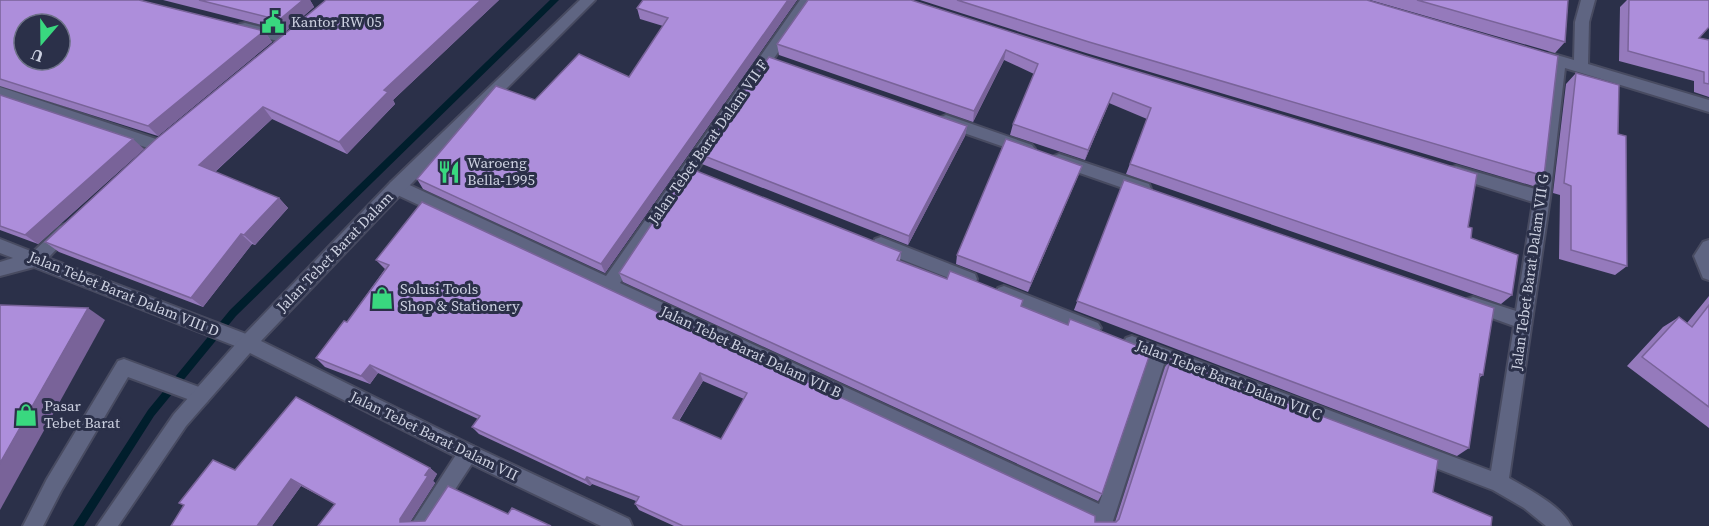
<svg xmlns="http://www.w3.org/2000/svg" width="1709" height="526" font-family="'Source Serif 4',serif">
	<style>
		.lines { fill: none; stroke-linecap: round; stroke-linejoin: round }
		.stream { fill: #001e2c; fill-rule: evenodd }
		.service-casing { stroke: #484b61; stroke-width: 4 }
		.minor-casing { stroke: #484b61; stroke-width: 4 }
		.tertiary-casing { stroke: #484b61; stroke-width: 4 }
		.service { fill: #5f6582; fill-rule: evenodd }
		.minor { fill: #5f6582; fill-rule: evenodd }
		.tertiary { fill: #5f6582; fill-rule: evenodd }
		.wall { fill: #957abc; fill-rule: evenodd }
		.shaded-wall { fill: #796399 }
		.building { fill: #ad8edb; stroke: #796399; stroke-width: 1.5; fill-rule: evenodd }
		.labels { text-anchor: middle; stroke-width: 6; stroke-linejoin: round; paint-order: stroke }
		.poi-label { font-size: 15px; fill: #cdd1e1; stroke: #2b3049; text-anchor: start }
		.street-label { font-size: 15px; fill: #cdd1e1; stroke: #2b3049 }
	</style>
	<rect width="100%" height="100%" fill="#2b3049"/>
	<g class="lines">
		<polygon class="stream" points="550,0 559,0 236,316 154,416 84,526 73,526 148,410 230,310"/>
		<g class="service-casing">
			<g id="service">
				<polygon points="1709,240 1709,280 1703,278 1694,256 1703,242"/>
				<polygon points="124,359 207,390 210,396 207,402 201,404 128,377 61,491 43,526 23,526 47,479 118,361"/>
			</g>
		</g>
		<g class="minor-casing">
			<g id="minor">
				<path d="M800,0h14l-194,283 479,221 50,-146 -23,-8 -3,-6 3,-6 6,-2 359,135 23,-145 -47,-17 -2,-5 2,-5 6,-2 43,14 17,-109 -83,-26 -2,-4 2,-4 6,-2 79,23 16,-125 -6,-2 -2,-4 7,-5 24,7 1,-38 6,-22h14l-6,22 -1,42 121,36v12l-144,-44 -15,130 -41,280c19,11 53,28 62,48h-25l-22,-18 -31,-18 -329,-126 -52,160 -1,2h-20l2,-5 -702,-329 -2,-5 2,-5 6,-1 6,1 203,94z"/>
				<polygon points="245,23 295,35 297,39 290,44 240,32 238,28 240,24"/>
				<polygon points="0,87 165,142 168,146 165,150 160,152 0,99"/>
				<polygon points="946,115 1032,145 1035,149 1032,153 1027,155 941,125 938,121 941,117"/>
				<polygon points="1059,154 1149,184 1151,189 1149,194 1143,195 1054,164 1051,160 1054,156"/>
				<polygon points="66,224 72,226 74,231 48,258 254,337 257,343 254,349 248,351 34,267 0,276 0,262 13,258 0,253 0,239 33,252 60,226"/>
				<polygon points="881,237 975,274 977,279 975,284 969,286 875,249 873,244 875,239"/>
				<polygon points="1004,286 1098,323 1101,328 1098,333 1092,336 998,298 996,293 998,288"/>
				<polygon points="468,444 475,447 477,453 475,459 431,526 410,526 461,447"/>
			</g>
		</g>
		<g class="tertiary-casing">
			<polygon id="tertiary" points="580,0 595,0 403,192 261,341 475,447 629,519 632,526 601,526 461,459 250,353 186,426 118,526 97,526 174,414 242,337 391,182"/>
		</g>
		<use href="#service" class="service"/>
		<use href="#minor" class="minor"/>
		<use href="#tertiary" class="tertiary"/>
	</g>
	<g class="wall">
		<polygon points="0,0 264,31 272,42 158,136 0,86"/>
		<polygon points="163,0 310,0 314,7 286,31"/>
		<polygon points="326,0 499,0 393,100 395,104 347,154 272,119 215,172 279,198 288,208 255,245 252,244 203,307 59,252 45,242"/>
		<polygon points="643,0 797,0 605,273 423,189 417,179 535,100 629,77 663,26 640,19 637,8"/>
		<polygon points="911,0 1468,227 1471,238 1512,295 1501,304 1126,174 1147,119 1109,103 1085,160 1010,135 1013,124 1034,74 1004,60 973,122 779,55 777,44"/>
		<polygon points="920,0 1367,0 1544,176 1533,186 1086,53"/>
		<polygon points="1370,0 1568,0 1565,42 1555,53"/>
		<polygon points="1627,0 1709,0 1699,38 1709,40 1709,97 1694,92 1694,81 1619,61 1620,7"/>
		<polygon points="1576,73 1618,134 1627,266 1615,275 1559,259 1560,195 1553,193 1566,84"/>
		<polygon points="0,95 144,149 38,244 0,230"/>
		<polygon points="967,126 965,136 908,245 702,164 699,154"/>
		<polygon points="1082,166 1078,176 1028,292 956,264 957,255"/>
		<polygon points="1124,180 1483,375 1479,378 1469,448 1457,456 1074,310"/>
		<path d="M422,202l673,320h20l50,-155 6,-8 262,133 58,34h-817l-35,-16 -4,-6 1,-3 -44,-17 -2,2 -111,-52 -7,-7 6,-8 -100,-46 -8,11 -45,-17 -9,-9 31,-36 38,-53 -9,-9zM703,381l41,18 -23,40 -42,-18z"/>
		<polygon points="901,252 900,261 947,279 1023,300 1021,307 1102,494 1098,501 623,282 619,273"/>
		<polygon points="1709,296 1709,428 1627,366 1663,327 1679,317 1687,323"/>
		<polygon points="430,468 437,474 433,481 435,483 410,522 425,521 508,514 551,526 318,526 335,504 301,486 272,526 171,526 235,470"/>
	</g>
	<g class="shaded-wall">
		<polygon points="303,0 310,0 314,7 286,31 279,20"/>
		<polygon points="481,0 499,0 393,100 395,104 347,154 339,142 384,90"/>
		<polygon points="788,0 797,0 605,273 601,264"/>
		<polygon points="264,31 272,42 158,136 148,126"/>
		<polygon points="1006,50 1004,60 973,122 974,111"/>
		<polygon points="1113,93 1109,103 1085,160 1088,150"/>
		<polygon points="263,107 272,119 210,176 199,165"/>
		<polygon points="967,126 965,136 908,245 909,236"/>
		<polygon points="133,139 144,149 38,244 25,235"/>
		<polygon points="1082,166 1078,176 1028,292 1031,283"/>
		<polygon points="279,198 288,208 255,245 244,235"/>
		<polygon points="241,234 252,244 203,307 191,298"/>
		<polygon points="88,308 105,320 0,510 0,463"/>
		<polygon points="370,365 378,373 370,384 361,376"/>
		<polygon points="700,373 703,381 676,425 673,418"/>
		<polygon points="430,468 437,474 433,481 435,483 408,525 400,522 400,519 425,475"/>
		<polygon points="587,477 592,484 590,486 585,480"/>
		<polygon points="291,479 301,486 272,526 257,526"/>
	</g>
	<g class="building">
		<path d="M0,0h139l125,31 -116,95 -148,-47zM24,24h36v36h-36z"/>
		<polygon points="199,0 303,0 279,20"/>
		<polygon points="326,0 481,0 384,90 388,92 339,142 263,107 199,165 279,198 244,235 241,234 191,298 45,242 155,140"/>
		<polygon points="643,0 788,0 601,264 417,179 496,86 535,100 579,54 629,77 668,18 637,8"/>
		<polygon points="808,0 911,0 1086,56 1477,174 1468,227 1472,228 1471,238 1518,255 1512,295 1130,164 1151,108 1113,93 1088,150 1013,124 1038,64 1006,50 974,111 777,44"/>
		<polygon points="957,0 1367,0 1558,56 1544,176 1089,42"/>
		<polygon points="1417,0 1568,0 1565,42"/>
		<polygon points="1629,0 1709,0 1709,27 1699,38 1709,40 1709,84 1704,83 1704,72 1628,51"/>
		<polygon points="769,57 967,126 909,236 699,154"/>
		<polygon points="1576,73 1619,85 1618,134 1626,136 1627,266 1571,250 1571,186 1564,183"/>
		<polygon points="0,95 133,139 25,235 0,226"/>
		<polygon points="1006,139 1082,166 1031,283 957,255"/>
		<polygon points="689,168 901,252 897,260 947,279 950,271 1023,300 1021,306 1068,325 1070,319 1151,351 1102,494 619,273"/>
		<polygon points="1124,180 1494,308 1483,375 1480,374 1469,448 1077,301"/>
		<path d="M422,202l673,314v6h21l3,-3 52,-160 267,101 -5,32 59,25 -1,9h-808l-48,-22 4,-7 -52,-20 -2,3 -113,-53 8,-11 -110,-51 -9,11 -45,-18 28,-37 3,1 42,-57 -13,-5zM700,373l47,20 -26,46 -48,-21z"/>
		<polygon points="0,305 88,308 0,463"/>
		<polygon points="1709,305 1709,407 1642,357 1679,317 1692,327"/>
		<polygon points="296,397 430,468 425,475 428,476 400,519 400,522 425,521 448,486 508,514 512,508 551,526 318,526 335,504 291,479 257,526 171,526 184,505 179,503 213,460 235,470"/>
	</g>
	<defs>
		<g id="civic-bare" transform="scale(1.8)"><path d="M-.6-6.5H3V-4.5H.6V-3L4-1V1h2V6H-6V1h2V-1L-.6-3ZM-1.2 2.5V6h2.4V2.5Z" fill="#39d87f" stroke="#2b3049" stroke-width="2.5" paint-order="stroke"/></g>
		<g id="restaurant-bare" transform="scale(1.8)"><path d="M-5-6h1v4h1v-4h1v4h1v-4h1v5L-1.5 .5V6h-2V.5L-5-1ZM5-6V6H3V1.5H1.5Q1.5-4 5-6Z" fill="#39d87f" stroke="#2b3049" stroke-width="2.5" paint-order="stroke"/></g>
		<g id="shop-bare" transform="scale(1.8)"><path d="M-5-2.5h2.3a2.7 3.5 0 0 1 5.4 0H5L5.5 6h-11ZM-1.5-2.5h3a1.5 2.3 0 0 0-3 0Z" fill="#39d87f" stroke="#2b3049" stroke-width="2.5" paint-order="stroke"/></g>
	</defs>
	<g fill-rule="evenodd">
		<use href="#civic-bare" x="273" y="22"/>
		<use href="#restaurant-bare" x="449" y="172"/>
		<use href="#shop-bare" x="382" y="298"/>
		<use href="#shop-bare" x="26" y="415"/>
	</g>
	<g class="labels">
		<g class="poi-label">
			<text x="291" y="27">Kantor RW 05</text>
			<text x="467" y="168">Waroeng<tspan x="467" dy="17">Bella-1995</tspan></text>
			<text x="400" y="294">Solusi Tools<tspan x="400" dy="17">Shop &amp; Stationery</tspan></text>
			<text x="44" y="411">Pasar<tspan x="44" dy="17">Tebet Barat</tspan></text>
		</g>
		<g class="street-label">
			<text transform="translate(708 142) rotate(-55)" y="5">Jalan Tebet Barat Dalam VII F</text>
			<text transform="translate(335 252) rotate(-46)" y="5">Jalan Tebet Barat Dalam</text>
			<text transform="translate(1530 272) rotate(-82)" y="5">Jalan Tebet Barat Dalam VII G</text>
			<text transform="translate(124 294) rotate(22)" y="5">Jalan Tebet Barat Dalam VIII D</text>
			<text transform="translate(751 352) rotate(25)" y="5">Jalan Tebet Barat Dalam VII B</text>
			<text transform="translate(1229 380) rotate(21)" y="5">Jalan Tebet Barat Dalam VII C</text>
			<text transform="translate(434 436) rotate(26)" y="5">Jalan Tebet Barat Dalam VII</text>
		</g>
	</g>
	<g transform="translate(42 42) rotate(200)"><circle r="28" fill="#2b3049" stroke="#6c7086" stroke-width="1.5"/>
	<path d="M0-4.5L10 22L0 15L-10 22Z" fill="#39d87f"/>
	<text y="-9" font-size="16" font-weight="bold" text-anchor="middle" fill="#cdd1e1">U</text>
	</g>
</svg>
